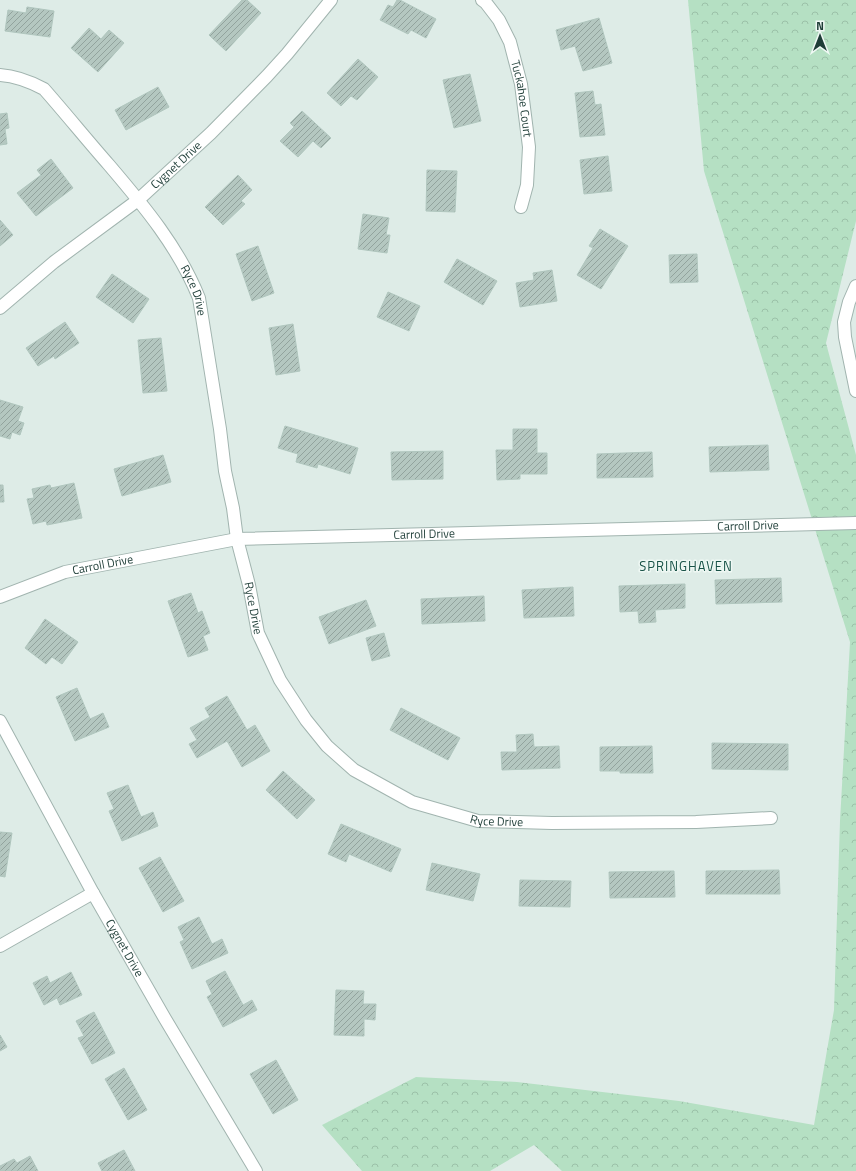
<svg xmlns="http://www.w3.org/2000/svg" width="856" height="1171" font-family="'Titillium Web',sans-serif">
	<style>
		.forest { fill: url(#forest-crowns) }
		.building { fill: url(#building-hatch); stroke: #b0c6be }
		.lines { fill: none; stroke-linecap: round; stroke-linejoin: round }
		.minor-casing { stroke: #a1b4af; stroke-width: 14 }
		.minor { stroke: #fff; stroke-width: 12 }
		.labels { text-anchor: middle; stroke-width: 3; stroke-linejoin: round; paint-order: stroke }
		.street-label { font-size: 12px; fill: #1e3d37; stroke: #eff8f4 }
		.neighbourhood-label { font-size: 13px; letter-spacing: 1px; fill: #185247; stroke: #eff8f4 }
	</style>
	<defs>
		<pattern id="forest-crowns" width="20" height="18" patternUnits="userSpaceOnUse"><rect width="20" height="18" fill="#b5e0c3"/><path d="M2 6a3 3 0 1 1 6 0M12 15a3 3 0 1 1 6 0" fill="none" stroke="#9bc1a8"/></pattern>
		<pattern id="building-hatch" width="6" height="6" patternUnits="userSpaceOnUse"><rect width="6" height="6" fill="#b4c7c0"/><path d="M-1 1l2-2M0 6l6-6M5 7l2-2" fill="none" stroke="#92a39d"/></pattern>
	</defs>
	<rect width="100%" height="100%" fill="#deece7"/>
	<polygon class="forest" points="688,0 856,0 856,221 826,343 856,455 856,1171 562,1171 534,1145 490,1171 362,1171 322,1125 416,1077 517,1082 679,1101 814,1125 834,1010 840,821 850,642 704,171"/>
	<g class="building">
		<polygon points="242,0 247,0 261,13 226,51 209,35"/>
		<polygon points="397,0 400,0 436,19 426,38 411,30 408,34 380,20 388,5 393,7"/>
		<polygon points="27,7 54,11 50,37 5,31 8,10 26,13"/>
		<polygon points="599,18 612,63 583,71 575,46 561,50 556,30"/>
		<polygon points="89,28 101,39 109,30 124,43 98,72 71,48"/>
		<polygon points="358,59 378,77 357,100 351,96 341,106 327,93"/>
		<polygon points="470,74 481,121 454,128 443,80"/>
		<polygon points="158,87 169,107 126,130 115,110"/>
		<polygon points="593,91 595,105 601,104 605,135 580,137 575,93"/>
		<polygon points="302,111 331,138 321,148 313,141 298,157 280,141 294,127 290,123"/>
		<polygon points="7,113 9,128 5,129 7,144 0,145 0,114"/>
		<polygon points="608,156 612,191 584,194 580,160"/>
		<polygon points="51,159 73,188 36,216 17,193 41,175 37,170"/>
		<polygon points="427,170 457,171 455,212 426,211"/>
		<polygon points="238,175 252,190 241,201 245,204 223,225 205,207"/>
		<polygon points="363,214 389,218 386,235 390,235 387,253 358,249"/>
		<polygon points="0,220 13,235 0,246"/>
		<polygon points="600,229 628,246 601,289 577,275 593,248 589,246"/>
		<polygon points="258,246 274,293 252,301 236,254"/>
		<polygon points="697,254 698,282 670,283 669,255"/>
		<polygon points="457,259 497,281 483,305 444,282"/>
		<polygon points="552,270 557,301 520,307 516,283 534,280 533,273"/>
		<polygon points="112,274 149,299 133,323 96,297"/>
		<polygon points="388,292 420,306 409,331 377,317"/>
		<polygon points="65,322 79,343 55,359 54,356 38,366 26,348"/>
		<polygon points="293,324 300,371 276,375 269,328"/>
		<polygon points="161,338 167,391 143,393 138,340"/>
		<polygon points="0,400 23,407 18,421 24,423 20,435 12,432 10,439 0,436"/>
		<polygon points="285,426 358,448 350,474 318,464 317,468 296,462 298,454 278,448"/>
		<polygon points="513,429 537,429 537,453 547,453 547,474 520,474 520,479 497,480 496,450 513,450"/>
		<polygon points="768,445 769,470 710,472 709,447"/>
		<polygon points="443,451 443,479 392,480 391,452"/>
		<polygon points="652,452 653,477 597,478 597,454"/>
		<polygon points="163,455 171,482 122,496 114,469"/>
		<polygon points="74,483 82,518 47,525 46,521 33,524 27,499 34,498 32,489 50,485 51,488"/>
		<polygon points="0,485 3,485 4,502 0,502"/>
		<polygon points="781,578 782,602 716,604 715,580"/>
		<polygon points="685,584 685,608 655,610 656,622 639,623 638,611 620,612 619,586"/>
		<polygon points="573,587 574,616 524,618 522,590"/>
		<polygon points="191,593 198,613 202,611 210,633 203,636 208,650 188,657 168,601"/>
		<polygon points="484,596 485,621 422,624 421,599"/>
		<polygon points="366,600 376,626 329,644 319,617"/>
		<polygon points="45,619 78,642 62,664 52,657 46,664 25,648"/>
		<polygon points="384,633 390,656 372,661 366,638"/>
		<polygon points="77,688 90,719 103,713 109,727 75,741 56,697"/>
		<polygon points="227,696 247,730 255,725 270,751 242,767 227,741 197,758 189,744 197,740 190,728 210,717 205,708"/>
		<polygon points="401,708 460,738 448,760 390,730"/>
		<polygon points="533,734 534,747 559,746 560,768 502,770 501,752 517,752 516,735"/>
		<polygon points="712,743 788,744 788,770 712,769"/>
		<polygon points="652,746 653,773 620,773 620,771 600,771 600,747"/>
		<polygon points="283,771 315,800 297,819 266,790"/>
		<polygon points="128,785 141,817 153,812 158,826 122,841 109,811 114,809 107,793"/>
		<polygon points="341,824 401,849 391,872 349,854 346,862 328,854"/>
		<polygon points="0,832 12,833 5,877 0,876"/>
		<polygon points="160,857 184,901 163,912 139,868"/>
		<polygon points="432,863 480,874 473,901 426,890"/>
		<polygon points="779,870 780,894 706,894 706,871"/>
		<polygon points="674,871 675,897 610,898 609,872"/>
		<polygon points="520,880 571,881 570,907 519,906"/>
		<polygon points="199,917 212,944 222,939 228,953 192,969 180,942 184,940 178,927"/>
		<polygon points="225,971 243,1005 252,1000 257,1010 223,1027 207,997 212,994 206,981"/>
		<polygon points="71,972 82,995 60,1005 57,998 44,1005 33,983 47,976 50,983"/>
		<polygon points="336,990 364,991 363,1004 376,1004 375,1020 364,1019 364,1036 334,1035"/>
		<polygon points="94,1012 115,1053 92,1064 78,1038 84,1036 76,1021"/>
		<polygon points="0,1035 7,1047 0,1051"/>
		<polygon points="276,1060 298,1100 273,1114 250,1074"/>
		<polygon points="124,1068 147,1110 128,1120 105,1079"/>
		<polygon points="124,1150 135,1171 102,1171 98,1163"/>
		<polygon points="30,1156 38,1171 0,1171 0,1166 14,1159 17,1163"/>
	</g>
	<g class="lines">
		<g class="minor-casing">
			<g id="minor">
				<path id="s1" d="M482,0l4,3 13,17 11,22 11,42 8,63 -2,38 -6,22"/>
				<path id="s2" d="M0,75c16,1 29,6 44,14 22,25 43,51 65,76 35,41 70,83 90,133l21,131 5,42 8,37 4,31 12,46 9,48 22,47 26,40 21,26 27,24 58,32 66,19 74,2 144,-1 75,-4"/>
				<polyline points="856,286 849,302 844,322 845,337 856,391"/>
				<path id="s3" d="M0,308l54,-46 84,-62 73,-67 56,-57 20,-22 44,-54"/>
				<path id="s4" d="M0,597l65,-25 172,-33 619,-16"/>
				<path id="s5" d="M0,721l93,172 71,124 92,154"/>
				<polyline points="0,946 93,893"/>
			</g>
		</g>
		<use href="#minor" class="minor"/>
	</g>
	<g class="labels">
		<g class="street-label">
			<text dy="4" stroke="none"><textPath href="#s1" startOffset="109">Tuckahoe Court</textPath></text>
			<text dy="4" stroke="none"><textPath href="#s3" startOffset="227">Cygnet Drive</textPath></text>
			<text dy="4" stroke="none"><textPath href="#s2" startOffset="299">Ryce Drive</textPath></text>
			<text dy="4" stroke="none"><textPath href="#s4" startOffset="756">Carroll Drive</textPath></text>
			<text dy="4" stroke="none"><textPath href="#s4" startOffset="432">Carroll Drive</textPath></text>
			<text dy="4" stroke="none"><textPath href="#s4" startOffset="108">Carroll Drive</textPath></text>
			<text dy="4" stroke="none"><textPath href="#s2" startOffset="623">Ryce Drive</textPath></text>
			<text dy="4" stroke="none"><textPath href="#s2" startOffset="971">Ryce Drive</textPath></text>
			<text dy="4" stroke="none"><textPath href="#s5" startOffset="259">Cygnet Drive</textPath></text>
		</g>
		<g class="neighbourhood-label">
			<text x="686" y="571">SPRINGHAVEN</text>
		</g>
	</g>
	<g transform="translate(820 36)" stroke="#eff8f4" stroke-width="3" paint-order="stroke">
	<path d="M0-3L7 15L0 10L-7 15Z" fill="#1e3d37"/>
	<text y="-6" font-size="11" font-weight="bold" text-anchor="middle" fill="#1e3d37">N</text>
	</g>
</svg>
